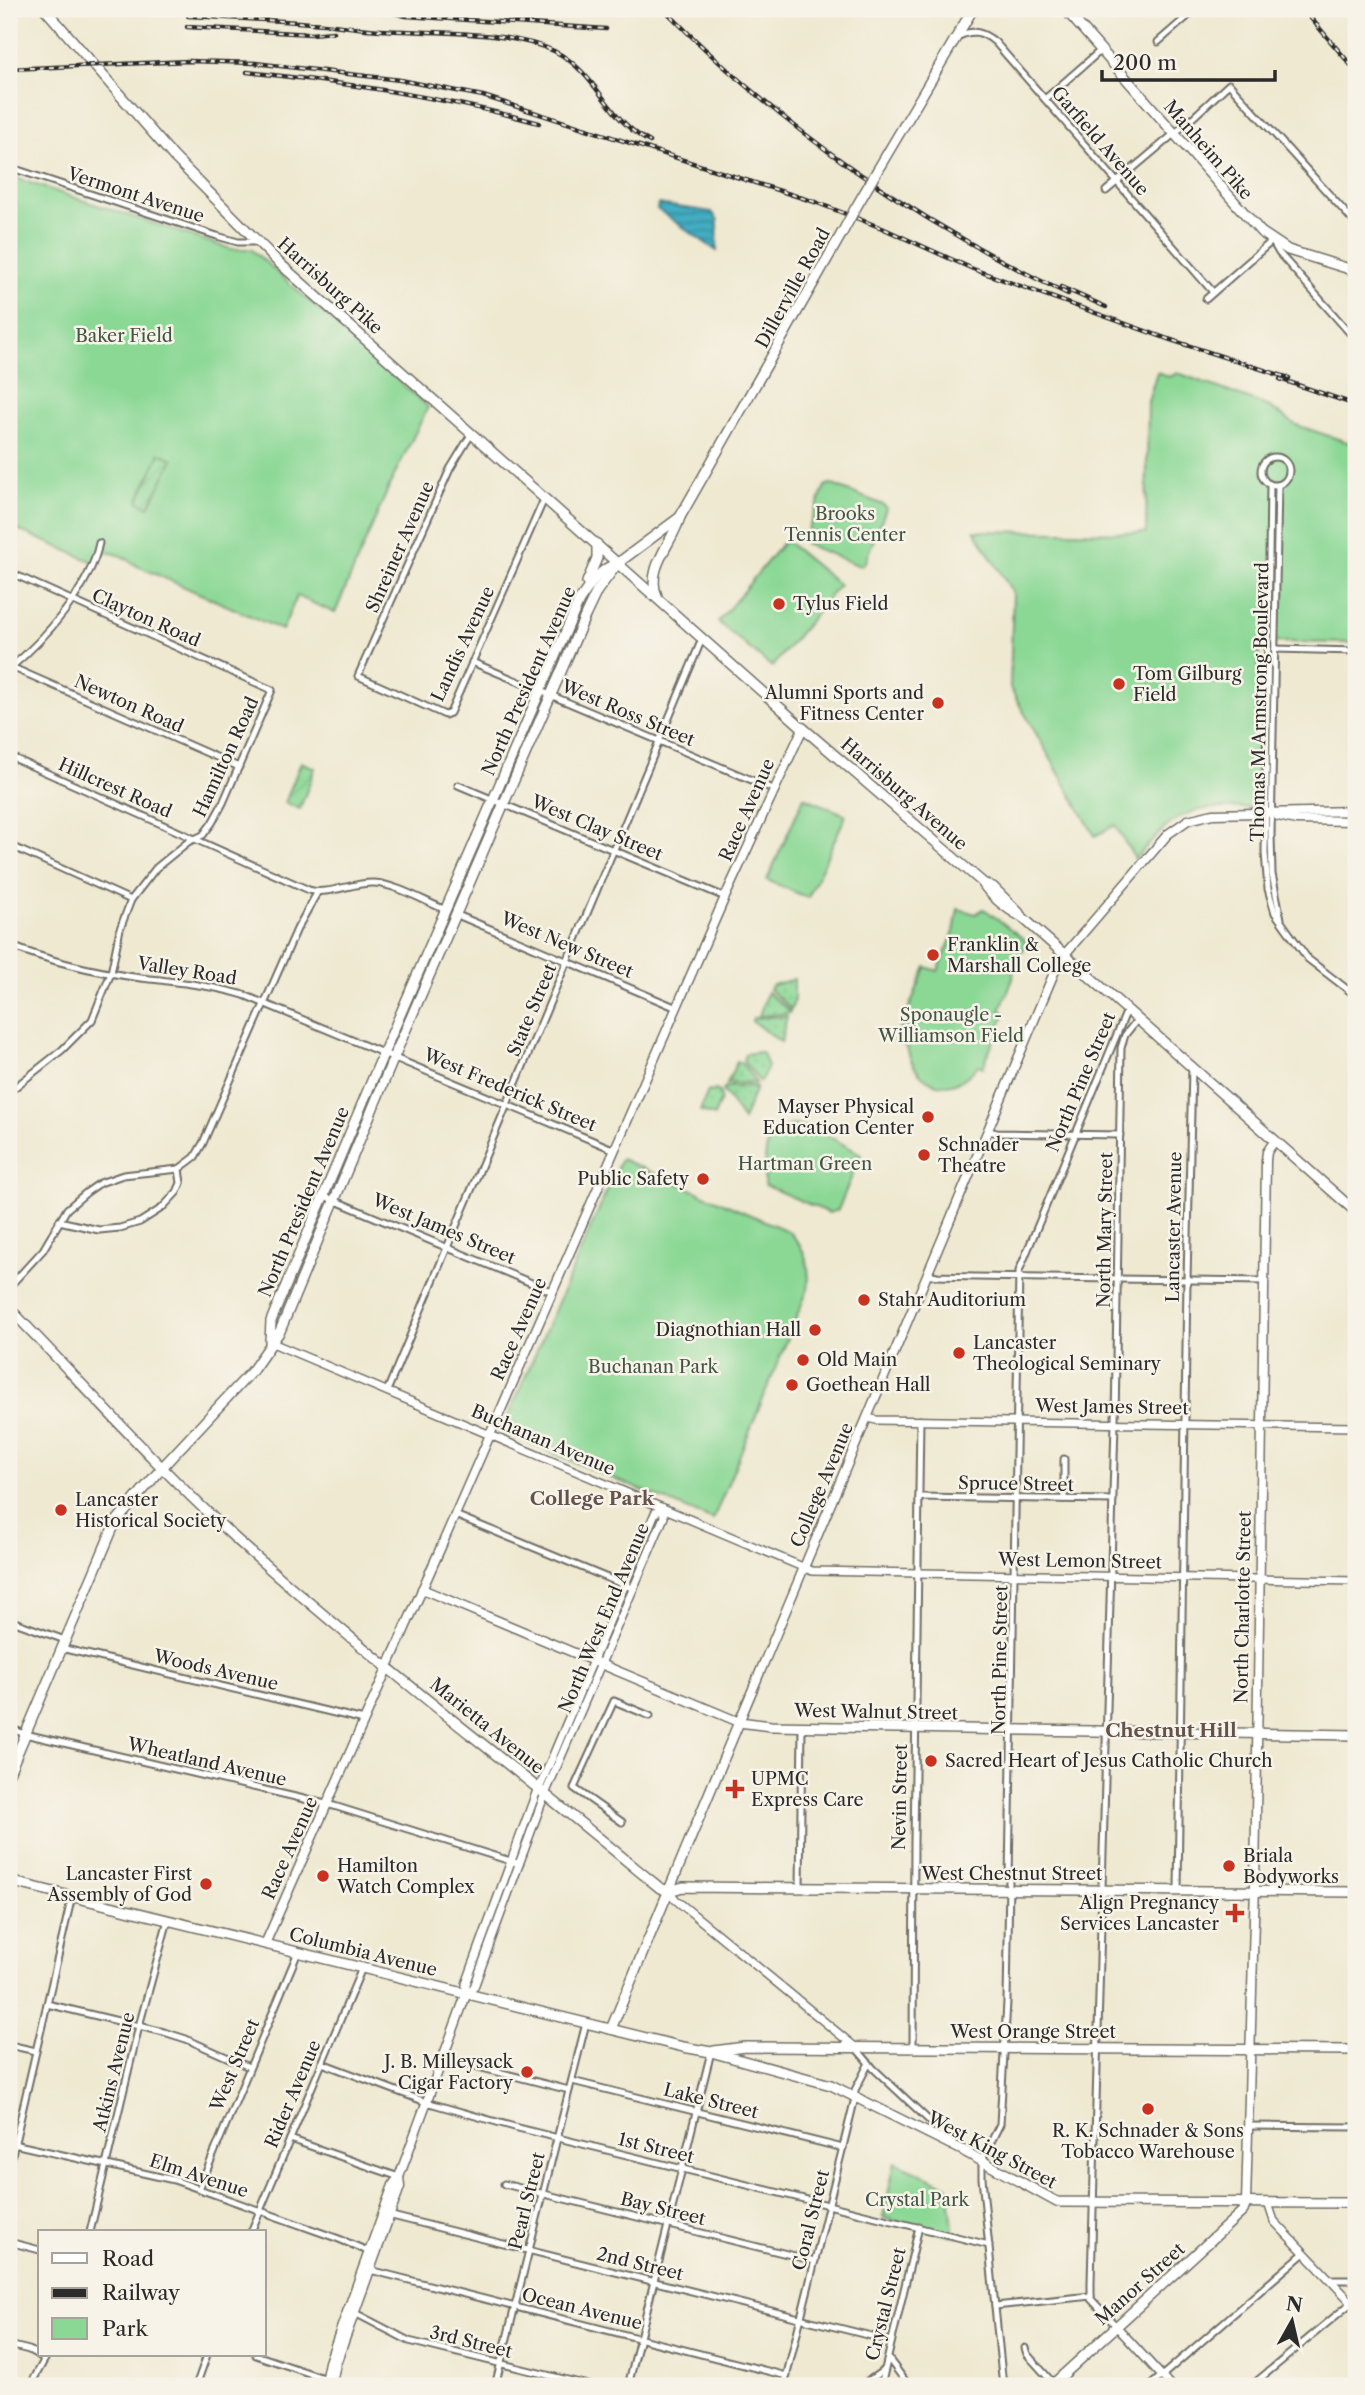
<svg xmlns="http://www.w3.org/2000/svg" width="1365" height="2395" font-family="'Libre Caslon Text',serif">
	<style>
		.grass { fill: url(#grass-dots); stroke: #5b8260; stroke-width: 2 }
		.park { fill: #8bd895; stroke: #5b8260; stroke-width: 2 }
		.garden { fill: url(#garden-furrows); stroke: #5b8260; stroke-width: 2 }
		.water { fill: url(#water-rules); stroke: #376c76; stroke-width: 2 }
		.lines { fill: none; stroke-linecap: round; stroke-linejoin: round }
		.minor-casing { stroke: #706e65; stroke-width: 9 }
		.tertiary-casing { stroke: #706e65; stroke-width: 10 }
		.secondary-casing { stroke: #706e65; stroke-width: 11 }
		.primary-casing { stroke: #706e65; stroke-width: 12 }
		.minor { stroke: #fff; stroke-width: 5 }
		.tertiary { stroke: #fff; stroke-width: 7 }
		.secondary { stroke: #fff; stroke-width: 8 }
		.primary { stroke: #fff; stroke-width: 9 }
		.rail-casing { stroke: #2b2b2b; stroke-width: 4.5 }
		.rail { stroke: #f7f3e8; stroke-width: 2; stroke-dasharray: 5; stroke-linecap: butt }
		.primary-bridge-casing { stroke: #706e65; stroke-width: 12; stroke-linecap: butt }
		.primary-bridge { stroke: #fff; stroke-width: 9 }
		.poi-dot { fill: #c8321e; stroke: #f7f3e8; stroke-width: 2.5 }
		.labels { text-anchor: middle; stroke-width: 5; stroke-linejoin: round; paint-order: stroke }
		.street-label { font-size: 18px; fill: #2b2b2b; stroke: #f7f3e8 }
		.park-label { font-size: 18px; fill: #435646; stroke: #f7f3e8 }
		.poi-label { font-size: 18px; fill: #2b2b2b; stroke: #f7f3e8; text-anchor: start }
		.neighbourhood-label { font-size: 19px; font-weight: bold; fill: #64524f; stroke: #f7f3e8 }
	</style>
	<defs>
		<pattern id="grass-dots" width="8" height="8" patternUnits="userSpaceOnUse" patternTransform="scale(1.75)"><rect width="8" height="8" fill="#8bd895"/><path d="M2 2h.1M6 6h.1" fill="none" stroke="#78ba81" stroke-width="1.8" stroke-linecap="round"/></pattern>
		<pattern id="garden-furrows" width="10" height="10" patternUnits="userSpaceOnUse" patternTransform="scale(1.75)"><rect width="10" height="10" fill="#8bd895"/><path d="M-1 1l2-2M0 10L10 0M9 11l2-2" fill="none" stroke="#78ba81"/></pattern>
		<pattern id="water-rules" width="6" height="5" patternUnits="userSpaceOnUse" patternTransform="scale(1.75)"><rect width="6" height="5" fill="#43adc2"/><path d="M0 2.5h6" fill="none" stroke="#388d9e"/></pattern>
	</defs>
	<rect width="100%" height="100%" fill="#f7f3e8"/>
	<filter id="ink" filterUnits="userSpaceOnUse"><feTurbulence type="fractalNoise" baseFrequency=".0143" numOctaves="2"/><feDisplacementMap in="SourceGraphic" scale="14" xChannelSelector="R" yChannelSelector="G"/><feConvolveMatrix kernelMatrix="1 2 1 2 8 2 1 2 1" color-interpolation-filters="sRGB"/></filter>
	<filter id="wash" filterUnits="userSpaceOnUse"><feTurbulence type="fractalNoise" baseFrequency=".00686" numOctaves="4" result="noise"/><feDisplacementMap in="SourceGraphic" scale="28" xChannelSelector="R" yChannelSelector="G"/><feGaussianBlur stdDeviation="1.57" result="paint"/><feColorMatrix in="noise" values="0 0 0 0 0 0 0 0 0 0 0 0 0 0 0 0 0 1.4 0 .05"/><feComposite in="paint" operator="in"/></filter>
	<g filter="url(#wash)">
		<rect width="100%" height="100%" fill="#efe9d1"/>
		<g class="grass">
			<polygon points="794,979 794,1001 791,1009 769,989 773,985"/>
			<polygon points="767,992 790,1011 790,1013 759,1016"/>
			<polygon points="787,1016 781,1042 752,1021 753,1018"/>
			<polygon points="760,1052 763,1053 768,1067 760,1082 743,1061 745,1054"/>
			<polygon points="737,1061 743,1065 756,1083 727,1084"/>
			<polygon points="755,1086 756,1088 743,1120 723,1091 725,1087"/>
			<polygon points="715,1090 720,1092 721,1099 714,1116 700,1111 708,1091 713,1092"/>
		</g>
		<g class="park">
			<path d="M9,176l222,73h20l177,158 -37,75 -56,131 -38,-17 -15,34 -145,-64c-12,-9 -21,-14 -35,-14l-4,12 -89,-38z"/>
			<path d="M1157,372l12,5 9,-4 92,34 26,18 60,20v198l-97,-1 -3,156 3,3v7c-71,-1 -76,-2 -124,51l-20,-34 -20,11 -85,-148 3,-95 -38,-62 171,2 2,-132z"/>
			<polygon points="830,484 884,505 886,509 864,564 860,566 805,544 804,540 825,486"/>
			<polygon points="785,540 839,585 772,667 718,622"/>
			<polygon points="804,797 846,815 808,898 767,880"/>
			<path d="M958,909l18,5 7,-5 4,2 38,29 1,6 -12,15 -1,18 -13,31 5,3 -22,54 -5,-2c-25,34 -63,22 -71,-18l-12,-6 31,-74 12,4 16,-39z"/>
			<path d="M792,1125c25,1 47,18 69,29l-23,56 -9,3 -65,-28c3,-26 -6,-52 28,-60z"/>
			<path d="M621,1159l167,72c16,15 23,35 20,58l-95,231 -212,-88z"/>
			<polygon points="895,2162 948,2186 954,2236 883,2218"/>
		</g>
		<g class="garden">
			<polygon points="160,453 173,459 149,507 138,501"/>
			<polygon points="301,762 315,768 300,809 285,803"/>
		</g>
		<polygon class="water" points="658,204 712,212 718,220 717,251 657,209"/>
	</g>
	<g filter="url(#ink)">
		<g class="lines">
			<g class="minor-casing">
				<g id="minor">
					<path d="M957,37c15,-8 25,-6 38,5l218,250"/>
					<polyline points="1158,42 1196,9"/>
					<polyline points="1045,99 1100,51"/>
					<polyline points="9,167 217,236 238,242 256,242"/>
					<polyline points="1106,191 1187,123 1229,84 1356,224"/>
					<polyline points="1206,299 1272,241 1279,253 1356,340"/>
					<polyline points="472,433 450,469 358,676 445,715 450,713 545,497"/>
					<circle cx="1275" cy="471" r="14"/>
					<polyline points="1270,484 1265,853 1268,889 1275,913 1308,959 1356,996"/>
					<polyline points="1278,485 1271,835 1272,874 1281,919"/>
					<polyline points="9,572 272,690 223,803 212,823 203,835 188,842 156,868 131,900 120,929 111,973 92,1020 62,1050 9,1092"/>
					<polyline points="1275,649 1356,651"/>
					<polyline points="472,662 773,789"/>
					<polyline points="9,666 239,767"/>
					<path d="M9,669c35,-29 81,-80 90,-126"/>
					<path d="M9,756l300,134c18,6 44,-8 65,-7 21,1 52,19 72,27"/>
					<polyline points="458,785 725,897"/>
					<polyline points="9,845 131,900"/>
					<polyline points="455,914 677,1008"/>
					<path d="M9,945c42,17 87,27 132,33 35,4 69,7 103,17l371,155"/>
					<polyline points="989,1131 997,1133 1120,1135"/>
					<polyline points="324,1196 553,1292"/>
					<polyline points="59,1221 99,1230 120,1228 140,1222 162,1208 177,1192 181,1183 179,1169"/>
					<polyline points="928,1274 937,1276 975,1277 1265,1281"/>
					<polyline points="9,1287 43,1250 67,1209 87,1192 100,1183 123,1175 179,1169 195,1157 203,1143 297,929 317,893"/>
					<polyline points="387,1391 702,639"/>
					<polyline points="919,1497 1113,1500"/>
					<polyline points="1064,1499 1064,1459"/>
					<polyline points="455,1515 634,1589"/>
					<polyline points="9,1620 65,1640"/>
					<polyline points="61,1648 364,1720"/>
					<polyline points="9,1728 25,1734 334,1806 520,1864"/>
					<polyline points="622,1822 574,1788 614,1701 650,1716"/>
					<polyline points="800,1888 802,1727"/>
					<polyline points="1178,1890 1187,1280 1192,1068"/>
					<polyline points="47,2004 164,2032 186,2039 249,2067"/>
					<polyline points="9,2045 36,2051"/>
					<polyline points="856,2048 873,2068 951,2141"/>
					<polyline points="913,2048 914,1843 920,1420"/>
					<polyline points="443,2058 569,2090"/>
					<polyline points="322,2063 426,2102 518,2128 989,2245"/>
					<polyline points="572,2081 843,2148"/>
					<polyline points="1247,2126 1356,2127"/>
					<polyline points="290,2139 399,2177"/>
					<polyline points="9,2143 174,2180 339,2239 370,2252"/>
					<polyline points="9,2168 72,1896"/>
					<polyline points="504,2184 815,2261"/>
					<polyline points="199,2189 298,1952"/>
					<polyline points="388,2215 891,2341"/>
					<polyline points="90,2232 139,2026 168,1920"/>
					<polyline points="251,2232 362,1968"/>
					<polyline points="9,2242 40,2250"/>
					<polyline points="370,2270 787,2376"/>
					<polyline points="1330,2280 1356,2280"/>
					<polyline points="995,2306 1091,2296"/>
					<polyline points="353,2312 409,2341 592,2386"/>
					<polyline points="1117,2327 1091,2299 1091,2282 1115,1423 1121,1048 1125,1035 1137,1020"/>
					<polyline points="9,2345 29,2350 45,2359"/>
					<polyline points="1025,2348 1027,2354 1053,2383"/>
					<polyline points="256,2355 329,2380"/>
					<polyline points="888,2358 909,2386"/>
					<polyline points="30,2386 47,2355"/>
					<polyline points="196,2386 207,2355"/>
					<polyline points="495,2386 586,2023"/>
					<polyline points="628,2386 711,2052"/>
					<polyline points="784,2386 854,2102 855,2090 869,2063"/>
					<polyline points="861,2386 884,2370"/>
					<polyline points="881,2386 919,2227"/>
					<polyline points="1003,2386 982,2178 982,2160 1000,2124 1007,2002 1019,1271 1127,1010"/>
					<polyline points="1150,2386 1304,2253"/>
					<polyline points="1251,2386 1356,2299"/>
				</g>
			</g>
			<g class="tertiary-casing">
				<g id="tertiary">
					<polyline points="270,1342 812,1571 1356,1581"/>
					<polyline points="868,1418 876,1420 1356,1427"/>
					<polyline points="669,1891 676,1900 855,2047"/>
					<polyline points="466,1995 466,1984 536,1793 541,1784 655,1513 663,1508"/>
					<polyline points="466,1995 474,1987 543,1799 664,1517 663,1508"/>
					<polyline points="1268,2203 1274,2221 1356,2307"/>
					<polyline points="1117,2327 1171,2386"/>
				</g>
			</g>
			<g class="secondary-casing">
				<g id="secondary">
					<polyline points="1278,816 1296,820 1356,821"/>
					<polyline points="422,1589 739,1722 1059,961 1168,834 1188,820 1213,814 1356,811"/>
					<polyline points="265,1944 441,1547 725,897 803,728"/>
					<polyline points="1246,2203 1255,1884 1266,1160 1267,1152 1275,1140"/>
					<polyline points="324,2386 329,2362 393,2185 399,2177 466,1995"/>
					<polyline points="331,2386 336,2364 400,2187 399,2177"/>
				</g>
			</g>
			<g class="primary-casing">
				<g id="primary">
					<path d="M45,9l129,148 104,105 525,466 179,154c10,16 24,26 40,35l334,295"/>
					<polyline points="1065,9 1261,232 1288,250 1356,271"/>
					<polyline points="877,171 973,9"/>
					<polyline points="855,209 869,185"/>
					<polyline points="587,582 597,558 597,544"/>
					<path d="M657,596c-12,-28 16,-53 23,-79"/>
					<polyline points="985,884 993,887 1019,913"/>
					<path d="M9,1308c75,77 147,158 226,230 130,117 270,221 404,333l21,17 9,3"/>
					<path d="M270,1342l1,-21 113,-269 195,-451c11,-16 20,-32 39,-38l62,-46 162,-284"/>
					<polyline points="9,1773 115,1523 167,1462 252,1371 280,1331 397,1050 586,614 597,591 618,563"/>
					<polyline points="9,1881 683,2047 711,2052 831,2085 962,2150 1057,2202 1356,2203"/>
					<polyline points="669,1891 683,1887 1356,1892"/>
					<polyline points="611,2029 739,1722 771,1726 1356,1735"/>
					<polyline points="714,2051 745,2047 1356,2050"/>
					<polyline points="1051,2386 1243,2211 1246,2203"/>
				</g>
			</g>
			<use href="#minor" class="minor"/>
			<use href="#tertiary" class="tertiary"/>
			<use href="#secondary" class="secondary"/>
			<use href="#primary" class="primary"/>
			<g class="rail-casing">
				<g id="rail">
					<polyline points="379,9 406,16 606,29"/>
					<path d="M664,9c115,118 254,214 404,285"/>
					<polyline points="1303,9 1356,71"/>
					<path d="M188,16c41,2 82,4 123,7 23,1 46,6 69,7 51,3 128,0 174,21 42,20 54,70 96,91"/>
					<polyline points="187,27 311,34 334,32"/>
					<polyline points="9,69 189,61 255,63 400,80 483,96 815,202 882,228 973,269 1168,339 1289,378"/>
					<path d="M247,72c99,11 196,25 292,51"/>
					<polyline points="1061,287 1106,307"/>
					<polyline points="1280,379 1356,405"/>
				</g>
			</g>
			<use href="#rail" class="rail"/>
			<g class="primary-bridge-casing">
				<g id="primary-bridge">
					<polyline points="869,185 877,171"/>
					<polyline points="842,233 855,209"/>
				</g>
			</g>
			<use href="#primary-bridge" class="primary-bridge"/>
		</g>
	</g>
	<g class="poi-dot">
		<circle cx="779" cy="604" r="7"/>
		<circle cx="1119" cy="684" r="7"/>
		<circle cx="938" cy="703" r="7"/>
		<circle cx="933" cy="955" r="7"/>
		<circle cx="928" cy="1117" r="7"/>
		<circle cx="924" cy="1155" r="7"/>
		<circle cx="703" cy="1179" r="7"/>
		<circle cx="864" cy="1300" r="7"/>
		<circle cx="815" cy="1330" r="7"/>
		<circle cx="959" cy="1353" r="7"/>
		<circle cx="803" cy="1360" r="7"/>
		<circle cx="792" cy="1385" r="7"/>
		<circle cx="61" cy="1510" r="7"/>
		<circle cx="931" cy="1761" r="7"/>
		<path d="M731.5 1778.5h7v7h7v7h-7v7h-7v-7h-7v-7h7z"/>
		<circle cx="1229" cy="1866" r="7"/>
		<circle cx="323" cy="1876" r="7"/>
		<circle cx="206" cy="1884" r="7"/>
		<path d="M1231.5 1902.5h7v7h7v7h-7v7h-7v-7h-7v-7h7z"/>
		<circle cx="527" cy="2072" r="7"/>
		<circle cx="1148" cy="2109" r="7"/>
	</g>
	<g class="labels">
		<g class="street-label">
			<text transform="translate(1100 141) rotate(49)" y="6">Garfield Avenue</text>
			<text transform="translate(1208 150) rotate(49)" y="6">Manheim Pike</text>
			<text transform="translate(136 195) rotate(18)" y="6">Vermont Avenue</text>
			<text transform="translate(330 286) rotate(42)" y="6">Harrisburg Pike</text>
			<text transform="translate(793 288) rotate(-61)" y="6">Dillerville Road</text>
			<text transform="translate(400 547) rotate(-66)" y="6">Shreiner Avenue</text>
			<text transform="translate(146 618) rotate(24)" y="6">Clayton Road</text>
			<text transform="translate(463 644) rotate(-65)" y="6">Landis Avenue</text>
			<text transform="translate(529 681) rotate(-66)" y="6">North President Avenue</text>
			<text transform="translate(1260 702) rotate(-89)" y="6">Thomas M Armstrong Boulevard</text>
			<text transform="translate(129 704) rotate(24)" y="6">Newton Road</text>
			<text transform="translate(628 713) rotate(23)" y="6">West Ross Street</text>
			<text transform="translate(226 757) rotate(-65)" y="6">Hamilton Road</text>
			<text transform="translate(115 788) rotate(24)" y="6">Hillcrest Road</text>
			<text transform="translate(904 794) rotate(41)" y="6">Harrisburg Avenue</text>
			<text transform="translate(747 810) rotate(-66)" y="6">Race Avenue</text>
			<text transform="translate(597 828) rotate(23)" y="6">West Clay Street</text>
			<text transform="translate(567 945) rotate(23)" y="6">West New Street</text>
			<text transform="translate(187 971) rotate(9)" y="6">Valley Road</text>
			<text transform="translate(532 1010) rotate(-67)" y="6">State Street</text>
			<text transform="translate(1081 1082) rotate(-67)" y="6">North Pine Street</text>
			<text transform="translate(510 1090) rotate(23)" y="6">West Frederick Street</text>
			<text transform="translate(304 1202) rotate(-67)" y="6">North President Avenue</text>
			<text transform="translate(1174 1227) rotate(-89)" y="6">Lancaster Avenue</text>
			<text transform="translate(444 1229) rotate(23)" y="6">West James Street</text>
			<text transform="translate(1105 1230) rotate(-89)" y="6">North Mary Street</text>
			<text transform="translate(519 1329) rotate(-66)" y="6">Race Avenue</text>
			<text transform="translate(1112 1407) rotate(1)" y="6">West James Street</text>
			<text transform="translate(543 1440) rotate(23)" y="6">Buchanan Avenue</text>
			<text transform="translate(1016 1484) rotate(1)" y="6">Spruce Street</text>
			<text transform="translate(822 1485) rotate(-67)" y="6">College Avenue</text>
			<text transform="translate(1080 1561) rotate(1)" y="6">West Lemon Street</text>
			<text transform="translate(1243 1607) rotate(-89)" y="6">North Charlotte Street</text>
			<text transform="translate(604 1618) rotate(-67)" y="6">North West End Avenue</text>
			<text transform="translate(1000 1660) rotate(-89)" y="6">North Pine Street</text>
			<text transform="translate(216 1670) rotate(13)" y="6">Woods Avenue</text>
			<text transform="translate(876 1712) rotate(1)" y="6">West Walnut Street</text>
			<text transform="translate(487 1726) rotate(39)" y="6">Marietta Avenue</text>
			<text transform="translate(207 1762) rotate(13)" y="6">Wheatland Avenue</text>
			<text transform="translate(900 1797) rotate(-89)" y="6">Nevin Street</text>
			<text transform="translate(290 1848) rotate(-66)" y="6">Race Avenue</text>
			<text x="1012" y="1880">West Chestnut Street</text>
			<text transform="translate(363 1952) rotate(14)" y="6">Columbia Avenue</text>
			<text x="1033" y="2038">West Orange Street</text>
			<text transform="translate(235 2065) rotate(-67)" y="6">West Street</text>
			<text transform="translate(114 2072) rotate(-76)" y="6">Atkins Avenue</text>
			<text transform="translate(293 2094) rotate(-67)" y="6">Rider Avenue</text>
			<text transform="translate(711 2101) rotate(14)" y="6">Lake Street</text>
			<text transform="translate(656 2148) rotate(14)" y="6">1st Street</text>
			<text transform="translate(992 2150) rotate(28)" y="6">West King Street</text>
			<text transform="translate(199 2176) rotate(18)" y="6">Elm Avenue</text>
			<text transform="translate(527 2201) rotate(-76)" y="6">Pearl Street</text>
			<text transform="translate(663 2209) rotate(14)" y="6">Bay Street</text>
			<text transform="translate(811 2220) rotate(-76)" y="6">Coral Street</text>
			<text transform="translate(640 2264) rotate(14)" y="6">2nd Street</text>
			<text transform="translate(1140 2284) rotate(-42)" y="6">Manor Street</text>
			<text transform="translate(886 2304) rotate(-76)" y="6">Crystal Street</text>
			<text transform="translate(582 2309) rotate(14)" y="6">Ocean Avenue</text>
			<text transform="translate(471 2342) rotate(14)" y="6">3rd Street</text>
		</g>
		<g class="park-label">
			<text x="124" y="342">Baker Field</text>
			<text x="845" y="520">Brooks<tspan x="845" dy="21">Tennis Center</tspan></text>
			<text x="951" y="1021">Sponaugle -<tspan x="951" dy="21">Williamson Field</tspan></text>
			<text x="805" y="1170">Hartman Green</text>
			<text x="653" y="1373">Buchanan Park</text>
			<text x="917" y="2206">Crystal Park</text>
		</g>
		<g class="poi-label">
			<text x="793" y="610">Tylus Field</text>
			<text x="1133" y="680">Tom Gilburg<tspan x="1133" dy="21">Field</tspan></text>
			<text x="924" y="699" text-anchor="end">Alumni Sports and<tspan x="924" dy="21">Fitness Center</tspan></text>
			<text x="947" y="951">Franklin &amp;<tspan x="947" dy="21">Marshall College</tspan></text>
			<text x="914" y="1113" text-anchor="end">Mayser Physical<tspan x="914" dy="21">Education Center</tspan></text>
			<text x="938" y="1151">Schnader<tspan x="938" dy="21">Theatre</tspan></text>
			<text x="689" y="1185" text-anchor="end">Public Safety</text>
			<text x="878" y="1306">Stahr Auditorium</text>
			<text x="801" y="1336" text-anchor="end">Diagnothian Hall</text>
			<text x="973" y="1349">Lancaster<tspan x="973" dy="21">Theological Seminary</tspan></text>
			<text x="817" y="1366">Old Main</text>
			<text x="806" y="1391">Goethean Hall</text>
			<text x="75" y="1506">Lancaster<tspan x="75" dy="21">Historical Society</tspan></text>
			<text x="945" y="1767">Sacred Heart of Jesus Catholic Church</text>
			<text x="751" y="1785">UPMC<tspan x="751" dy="21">Express Care</tspan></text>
			<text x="1243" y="1862">Briala<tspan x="1243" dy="21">Bodyworks</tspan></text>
			<text x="337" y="1872">Hamilton<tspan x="337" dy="21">Watch Complex</tspan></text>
			<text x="192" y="1880" text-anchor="end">Lancaster First<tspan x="192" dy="21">Assembly of God</tspan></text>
			<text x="1219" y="1909" text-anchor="end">Align Pregnancy<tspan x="1219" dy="21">Services Lancaster</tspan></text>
			<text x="513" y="2068" text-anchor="end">J. B. Milleysack<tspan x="513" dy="21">Cigar Factory</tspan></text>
			<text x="1148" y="2137" text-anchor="middle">R. K. Schnader &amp; Sons<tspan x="1148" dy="21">Tobacco Warehouse</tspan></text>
		</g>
		<g class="neighbourhood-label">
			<text x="592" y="1505">College Park</text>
			<text x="1171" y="1737">Chestnut Hill</text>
		</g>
	</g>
	<rect width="1365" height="2395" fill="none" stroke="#f7f3e8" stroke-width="35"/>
	<rect x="38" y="2230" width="228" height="126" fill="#f7f3e8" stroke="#a5a39c" stroke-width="2"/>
	<rect x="52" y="2253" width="35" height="10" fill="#ffffff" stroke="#a5a39c" stroke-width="2"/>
	<text x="102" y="2266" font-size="21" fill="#2b2b2b">Road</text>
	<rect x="52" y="2288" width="35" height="10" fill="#2b2b2b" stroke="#a5a39c" stroke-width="2"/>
	<text x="102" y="2300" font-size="21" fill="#2b2b2b">Railway</text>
	<rect x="52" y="2318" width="35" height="21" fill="#8bd895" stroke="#a5a39c" stroke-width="2"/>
	<text x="102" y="2336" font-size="21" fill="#2b2b2b">Park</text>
	<g transform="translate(1292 2321) rotate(8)" stroke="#f7f3e8" stroke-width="5" paint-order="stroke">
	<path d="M0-5L12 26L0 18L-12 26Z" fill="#2b2b2b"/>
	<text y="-10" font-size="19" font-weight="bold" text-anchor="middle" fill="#2b2b2b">N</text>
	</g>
	<path d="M1102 70v10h173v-10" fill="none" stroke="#2b2b2b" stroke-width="3.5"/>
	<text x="1113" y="70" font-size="21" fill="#2b2b2b" stroke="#f7f3e8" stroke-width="5" paint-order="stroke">200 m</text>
</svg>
